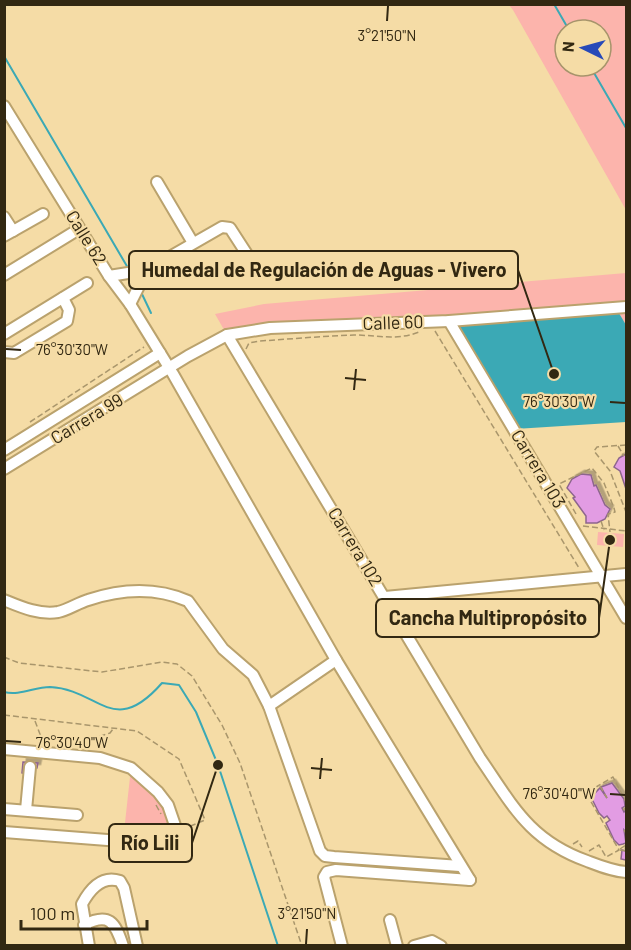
<svg xmlns="http://www.w3.org/2000/svg" width="631" height="950" font-family="Barlow,sans-serif">
	<style>
		.green { fill: #fcb4ac; fill-rule: evenodd }
		.water { fill: #3ba9b5 }
		.lines { fill: none; stroke-linecap: round; stroke-linejoin: round }
		.stream { stroke: #3ba9b5; stroke-width: 2 }
		.building { fill: #e29ce3; stroke: #8d668d; stroke-width: 1.5; filter: url(#shadow) }
		.minor-casing { stroke: #baa26d; stroke-width: 14 }
		.path { stroke: #a9966c; stroke-width: 1.5; stroke-dasharray: 6 3; stroke-linecap: butt }
		.minor { stroke: #fff; stroke-width: 10 }
		.ticks { fill: none; stroke: #322812; stroke-width: 2 }
		.labels { text-anchor: middle; stroke-width: 4.5; stroke-linejoin: round; paint-order: stroke }
		.street-label { font-size: 18px; fill: #322812; stroke: #f5dca6 }
		.ticks-label { font-size: 15px; text-anchor: middle; fill: #322812; stroke: #f5dca6; stroke-width: 4.5; stroke-linejoin: round; paint-order: stroke }
		.leader { fill: none; stroke: #322812; stroke-width: 2 }
		.callout-dot { fill: #322812; stroke: #f5dca6; stroke-width: 2 }
		.callout { fill: #f5dca6; stroke: #322812; stroke-width: 2 }
		.callout-label { font-size: 20px; text-anchor: middle; font-weight: bold; fill: #322812 }
	</style>
	<defs>
		<filter id="shadow"><feDropShadow dx="3.5" dy="-3.5" stdDeviation="0" flood-color="#0004"/></filter>
	</defs>
	<rect width="100%" height="100%" fill="#f5dca6"/>
	<g class="green">
		<path d="M509,5h117v205l-113,-200zM565,30h36v36h-36z"/>
		<polygon points="626,273 626,325 616,308 227,335 215,314 264,304"/>
		<polygon points="598,532 624,534 623,547 597,545"/>
		<polygon points="131,768 158,792 180,840 123,841"/>
	</g>
	<polygon class="water" points="616,308 626,325 626,422 515,429 449,321"/>
	<g class="lines">
		<g class="stream">
			<polyline points="554,4 569,30"/>
			<polyline points="4,56 128,268"/>
			<polyline points="590,66 626,128"/>
			<polyline points="141,292 151,313"/>
			<path d="M4,692c16,4 30,-5 46,-5 49,2 63,52 112,-4l17,2 17,27 22,53 60,181"/>
		</g>
	</g>
	<g class="building">
		<polygon points="626,454 626,489 620,471 614,467 619,458"/>
		<polygon points="581,474 591,475 594,486 596,485 605,505 610,509 605,519 597,523 586,523 586,516 573,498 575,497 567,488 572,479"/>
		<polygon points="23,762 38,763 37,768 28,767 27,774 22,773"/>
		<polygon points="612,783 624,799 625,806 622,808 624,812 626,810 626,832 624,830 626,843 623,844 619,845 614,840 606,823 610,820 607,816 604,818 599,813 591,797 600,788 607,798 601,787"/>
		<polygon points="622,850 626,851 626,860 621,859"/>
	</g>
	<g class="lines">
		<g class="minor-casing">
			<g id="minor">
				<polyline points="4,106 109,276 130,304 173,374 336,660 470,880"/>
				<polyline points="157,182 193,243"/>
				<polyline points="4,217 13,231 4,236"/>
				<polyline points="13,231 43,214"/>
				<polyline points="4,275 79,229"/>
				<polyline points="109,276 147,270 222,227 230,228 252,262"/>
				<polyline points="130,304 147,270"/>
				<polyline points="449,321 626,618"/>
				<polyline points="4,334 87,283"/>
				<path d="M227,335l253,423c33,48 49,82 107,103 13,5 25,10 39,11"/>
				<polyline points="4,352 14,353 67,321 69,310 63,298"/>
				<polyline points="4,450 160,353"/>
				<polyline points="4,469 188,356 227,335 270,328 449,321 626,307"/>
				<polyline points="385,597 626,574"/>
				<path d="M4,600c17,7 35,15 54,12 10,-2 20,-9 30,-12 33,-11 68,-13 100,1l35,48 30,26 16,31"/>
				<polyline points="336,660 269,706 320,851 325,856 334,857 460,866"/>
				<polyline points="4,749 100,758 131,768 158,792 168,805 180,840 179,844 172,845 4,832"/>
				<polyline points="4,809 77,815"/>
				<polyline points="26,810 30,767"/>
				<polyline points="390,920 397,946"/>
				<path d="M84,925c25,-13 31,-3 39,21"/>
				<path d="M89,946l-7,-42c8,-15 20,-29 38,-23l4,7 13,58"/>
				<polyline points="342,946 324,877 327,872 336,870 470,880"/>
				<polyline points="414,946 432,941 441,946"/>
			</g>
		</g>
		<g class="path">
			<polyline points="435,331 579,568"/>
			<path d="M246,349l3,-6 11,-2c31,-2 63,-5 94,-6 23,0 42,6 65,-3"/>
			<polyline points="30,422 144,347"/>
			<polyline points="626,445 597,447 594,451 610,471 626,512"/>
			<polyline points="618,446 624,456"/>
			<polyline points="576,514 559,484 592,468 604,483 614,508 615,512 608,514 610,532"/>
			<polyline points="601,521 604,530"/>
			<polyline points="583,526 626,531"/>
			<polyline points="4,657 19,663 102,672 162,662 177,664 192,676 222,725 240,763 302,946"/>
			<polyline points="4,715 137,731 179,759 205,820 186,828"/>
			<polyline points="35,721 43,742"/>
			<polyline points="74,745 110,733 113,729"/>
			<polyline points="600,786 607,798"/>
			<polyline points="156,805 161,814"/>
			<polyline points="623,810 626,808"/>
			<polyline points="624,830 626,833"/>
			<polyline points="573,844 578,841 582,847"/>
			<polyline points="620,849 626,845"/>
			<polyline points="620,850 626,851"/>
			<polyline points="589,851 599,845 606,857 619,850 586,793 613,777 626,802"/>
		</g>
		<use href="#minor" class="minor"/>
	</g>
	<path class="ticks" d="M387,21l1,-15M6,349l15,1M345,378l21,2M354,390l2,-21M610,402l15,1M6,741l15,1M311,768l21,2M320,779l2,-21M610,794l15,1M306,944l1,-15"/>
	<g class="labels">
		<g class="street-label">
			<text transform="translate(86 238) rotate(58)" y="6">Calle 62</text>
			<text transform="translate(393 323) rotate(-2)" y="6">Calle 60</text>
			<text transform="translate(87 419) rotate(-31)" y="6">Carrera 99</text>
			<text transform="translate(538 469) rotate(59)" y="6">Carrera 103</text>
			<text transform="translate(355 547) rotate(59)" y="6">Carrera 102</text>
		</g>
	</g>
	<g class="ticks-label">
		<text x="387" y="41">3°21'50"N</text>
		<text x="72" y="355">76°30'30"W</text>
		<text x="559" y="407">76°30'30"W</text>
		<text x="72" y="748">76°30'40"W</text>
		<text x="559" y="799">76°30'40"W</text>
		<text x="307" y="919">3°21'50"N</text>
	</g>
	<path class="leader" d="M554 374L518 270M610 540L599 618M218 765L192 843"/>
	<g class="callout-dot">
		<circle cx="554" cy="374" r="6"/>
		<circle cx="610" cy="540" r="6"/>
		<circle cx="218" cy="765" r="6"/>
	</g>
	<g class="callout">
		<rect x="129" y="251" width="389" height="38" rx="6"/>
		<rect x="376" y="599" width="223" height="38" rx="6"/>
		<rect x="109" y="824" width="83" height="38" rx="6"/>
	</g>
	<g class="callout-label">
		<text x="324" y="277">Humedal de Regulación de Aguas - Vivero</text>
		<text x="488" y="625">Cancha Multipropósito</text>
		<text x="150" y="850">Río Lili</text>
	</g>
	<rect width="631" height="950" fill="none" stroke="#322812" stroke-width="12"/>
	<g transform="translate(583 48) rotate(275)"><circle r="28" fill="#f5dca6" stroke="#a7946b" stroke-width="1.5"/>
	<path d="M0-4.5L10 22L0 15L-10 22Z" fill="#2749b8"/>
	<text y="-9" font-size="16" font-weight="bold" text-anchor="middle" fill="#322812">N</text>
	</g>
	<path d="M21 920v9h126v-9" fill="none" stroke="#322812" stroke-width="3"/>
	<text x="30" y="920" font-size="18" fill="#322812" stroke="#f5dca6" stroke-width="4.5" paint-order="stroke">100 m</text>
</svg>
